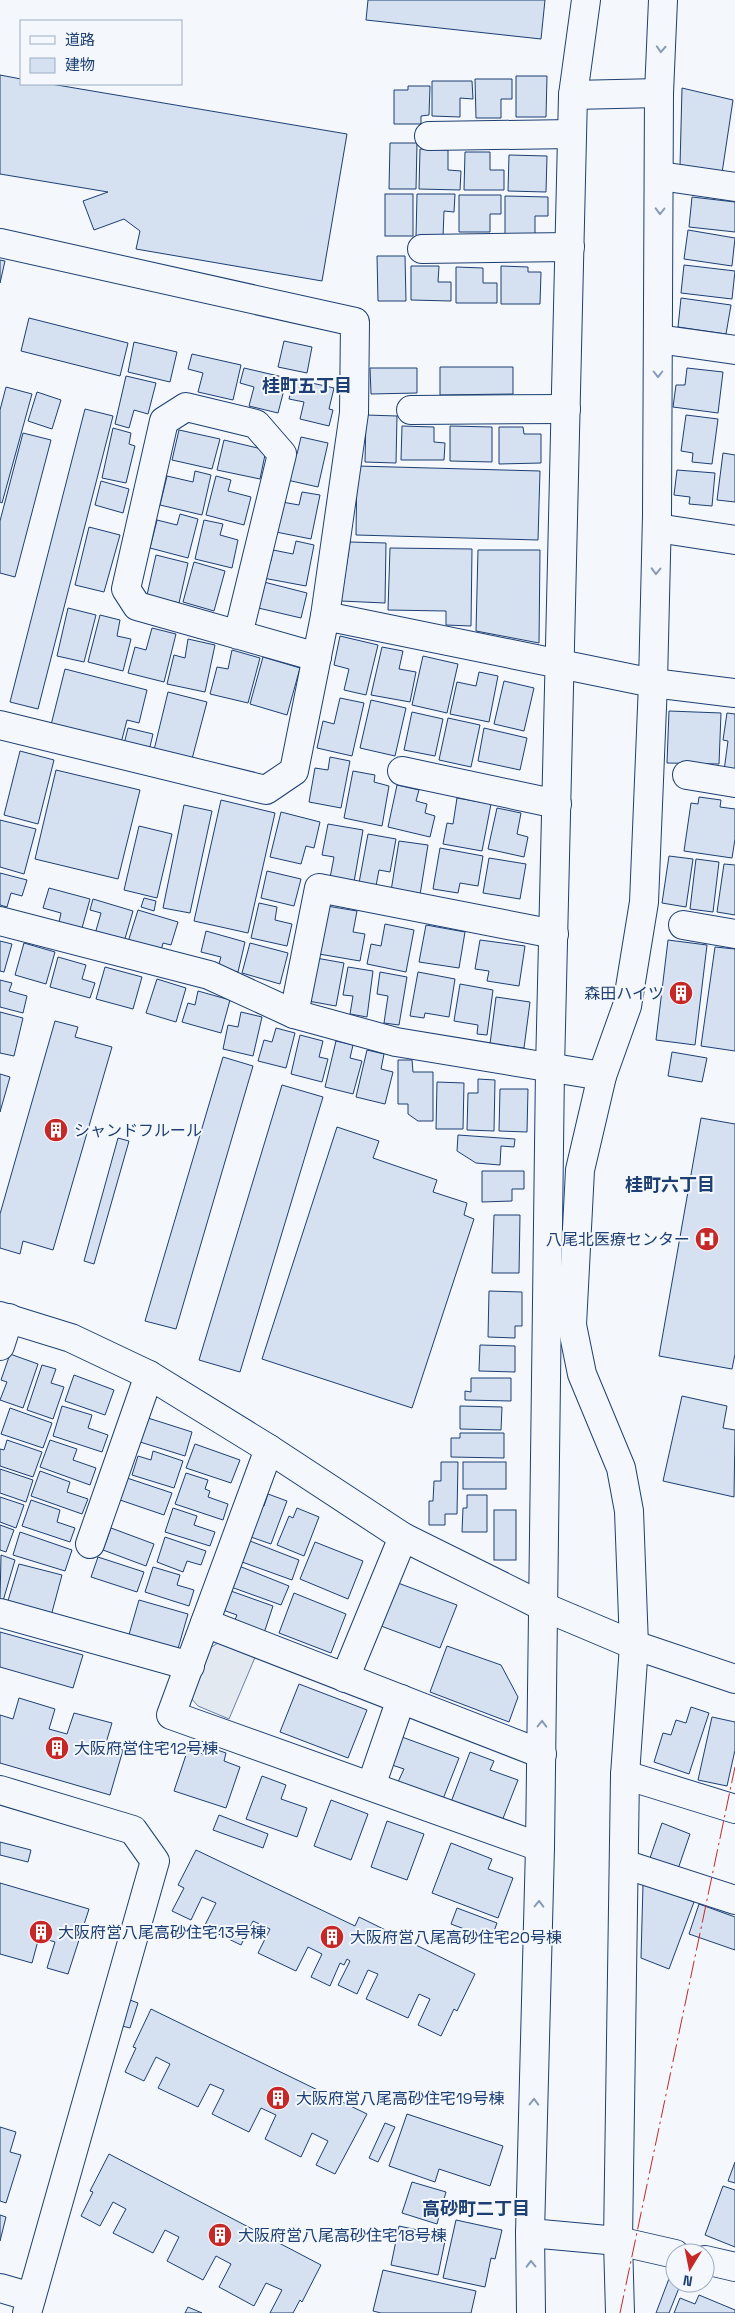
<svg xmlns="http://www.w3.org/2000/svg" width="735" height="2313" font-family="'Space Grotesk','Noto Sans JP',sans-serif">
	<style>
		.green { fill: #e3e9f0; stroke: #687fa3 }
		.building { fill: #d5e0f0; stroke: #1d3f73 }
		.lines { fill: none; stroke-linecap: round; stroke-linejoin: round }
		.minor-casing { stroke: #1d3f73; stroke-width: 30 }
		.minor { stroke: #f4f7fb; stroke-width: 28 }
		.power { stroke: #c62828; stroke-width: 1; stroke-dasharray: 18 4 2.5 4; stroke-linecap: butt }
		.oneway { stroke: #889bb7 }
		.labels { text-anchor: middle; stroke-width: 4; stroke-linejoin: round; paint-order: stroke }
		.poi-label { font-size: 16px; fill: #1d3f73; stroke: #f4f7fb; text-anchor: start }
		.neighbourhood-label { font-size: 18px; font-weight: bold; fill: #1d3f73; stroke: #f4f7fb }
	</style>
	<rect width="100%" height="100%" fill="#f4f7fb"/>
	<polygon class="green" points="221,1641 256,1655 229,1719 198,1706 190,1697 205,1651"/>
	<g class="building">
		<polygon points="368,0 545,0 541,39 366,20"/>
		<polygon points="0,75 21,79 21,84 51,84 347,134 322,281 136,249 140,231 124,219 94,230 83,201 108,192 0,174"/>
		<polygon points="516,76 547,76 546,117 516,117"/>
		<polygon points="475,79 512,79 512,99 501,99 501,118 476,118"/>
		<polygon points="432,81 472,81 473,99 460,98 460,117 432,116"/>
		<polygon points="408,86 430,86 429,115 421,116 421,124 394,124 394,90 408,90"/>
		<polygon points="682,88 733,100 722,173 680,166"/>
		<polygon points="390,143 417,143 416,189 389,189"/>
		<polygon points="420,149 448,150 448,170 461,171 460,190 419,189"/>
		<polygon points="465,152 490,152 490,170 504,170 504,190 464,190"/>
		<polygon points="509,155 547,156 546,192 508,191"/>
		<rect x="385" y="194" width="28" height="42"/>
		<polygon points="417,194 455,194 454,212 444,211 443,237 416,237"/>
		<polygon points="459,195 501,195 501,214 490,214 490,232 459,232"/>
		<polygon points="505,196 548,197 548,216 535,216 535,234 505,234"/>
		<polygon points="692,197 735,202 735,232 689,227"/>
		<polygon points="688,230 735,238 732,266 684,259"/>
		<polygon points="377,256 405,256 406,301 378,301"/>
		<polygon points="0,260 5,261 0,283"/>
		<polygon points="684,265 735,271 732,299 681,293"/>
		<polygon points="411,266 439,266 438,282 451,282 451,301 411,300"/>
		<polygon points="501,266 528,267 528,272 541,272 540,304 501,304"/>
		<polygon points="456,267 483,268 483,283 497,283 497,303 456,303"/>
		<polygon points="681,298 731,305 726,334 678,327"/>
		<polygon points="29,318 128,343 120,376 21,351"/>
		<polygon points="284,341 312,347 307,373 278,367"/>
		<polygon points="134,342 177,352 170,382 128,372"/>
		<polygon points="192,354 241,365 233,400 198,392 203,373 188,369"/>
		<polygon points="440,367 513,367 513,394 440,395"/>
		<polygon points="244,368 287,378 278,413 249,406 254,387 240,383"/>
		<polygon points="370,368 417,368 417,393 371,394"/>
		<polygon points="687,368 723,372 718,413 673,407 676,385 685,385"/>
		<polygon points="126,376 156,383 148,414 134,410 129,428 115,424"/>
		<polygon points="294,379 334,388 329,409 333,410 329,426 300,419 304,402 289,399"/>
		<polygon points="6,387 32,394 2,503 0,502 0,410"/>
		<polygon points="37,392 61,400 52,429 28,421"/>
		<polygon points="85,409 113,416 38,709 10,702"/>
		<polygon points="366,415 397,416 396,463 365,462"/>
		<polygon points="686,415 718,419 712,464 692,462 693,453 681,451"/>
		<polygon points="402,426 434,427 434,442 445,443 444,460 401,460"/>
		<polygon points="450,426 492,427 492,462 450,461"/>
		<polygon points="499,427 523,427 524,434 541,434 541,463 499,464"/>
		<polygon points="113,428 131,433 129,444 135,446 126,483 102,478"/>
		<polygon points="179,430 220,439 212,469 172,460"/>
		<polygon points="23,433 51,440 15,577 0,573 0,521"/>
		<polygon points="301,437 328,443 318,487 287,480 293,453 297,454"/>
		<polygon points="224,440 266,450 260,479 217,470"/>
		<polygon points="723,453 735,455 735,502 717,500"/>
		<polygon points="357,466 540,471 538,540 356,535"/>
		<polygon points="677,470 715,473 712,506 689,504 690,497 674,495"/>
		<polygon points="195,471 211,475 202,515 160,505 167,476 193,482"/>
		<polygon points="216,476 231,480 228,491 251,497 244,525 206,515"/>
		<polygon points="101,481 129,489 123,513 95,505"/>
		<polygon points="302,492 320,495 311,539 276,532 282,502 299,505"/>
		<polygon points="180,514 198,519 188,558 150,548 157,520 177,525"/>
		<polygon points="204,520 223,524 220,535 238,540 232,568 195,559"/>
		<polygon points="89,527 120,535 104,592 75,585"/>
		<polygon points="296,541 314,545 306,586 263,578 266,561 271,561 273,550 293,554"/>
		<polygon points="350,542 386,543 385,603 341,601"/>
		<polygon points="390,548 472,549 471,626 446,625 446,611 388,610"/>
		<polygon points="478,550 540,550 539,643 476,631"/>
		<polygon points="156,555 188,563 179,603 147,595"/>
		<polygon points="194,562 225,571 214,611 183,602"/>
		<polygon points="260,581 307,593 301,618 254,607"/>
		<polygon points="68,608 96,615 84,662 57,656"/>
		<polygon points="100,615 120,620 117,636 131,639 123,671 88,662"/>
		<polygon points="152,628 176,634 164,682 128,673 135,647 146,650"/>
		<polygon points="340,636 378,645 366,695 344,690 349,669 334,665"/>
		<polygon points="188,639 215,645 205,692 167,684 174,655 185,658"/>
		<polygon points="382,647 403,651 399,669 416,672 410,702 371,695"/>
		<polygon points="232,650 260,658 248,703 210,694 217,667 228,669"/>
		<polygon points="423,656 458,664 447,713 412,705"/>
		<polygon points="263,657 300,668 287,715 250,704"/>
		<polygon points="65,669 147,690 139,723 127,720 120,747 50,729"/>
		<polygon points="479,672 498,676 489,722 450,714 457,682 476,686"/>
		<polygon points="504,681 534,688 524,731 494,724"/>
		<polygon points="168,692 207,702 192,759 154,750"/>
		<polygon points="340,698 364,703 352,756 317,748 323,721 334,724"/>
		<polygon points="371,700 406,708 395,756 360,748"/>
		<polygon points="669,711 721,713 719,764 667,763"/>
		<polygon points="412,712 443,719 435,756 404,750"/>
		<polygon points="727,713 735,714 735,772 724,771 728,741 723,740"/>
		<polygon points="448,718 480,725 471,767 439,760"/>
		<polygon points="128,728 153,734 148,755 123,748"/>
		<polygon points="484,728 527,738 520,770 478,761"/>
		<polygon points="20,751 54,760 38,824 4,815"/>
		<polygon points="330,757 350,761 341,808 309,802 315,768 328,770"/>
		<polygon points="56,770 140,790 118,879 35,859"/>
		<polygon points="353,771 375,775 374,782 389,786 382,826 344,818"/>
		<polygon points="397,785 419,790 416,801 427,804 425,813 435,816 430,837 388,827"/>
		<polygon points="699,797 721,800 720,807 735,809 735,839 732,858 684,851 691,803 698,804"/>
		<polygon points="457,798 491,804 482,851 443,844 447,823 453,824"/>
		<polygon points="221,800 275,813 248,933 194,921"/>
		<polygon points="184,805 212,811 190,913 163,908"/>
		<polygon points="497,808 521,813 517,834 528,837 524,857 488,849"/>
		<polygon points="281,812 320,822 314,848 306,846 301,864 270,857"/>
		<polygon points="0,820 36,829 24,874 0,867"/>
		<polygon points="328,824 363,830 354,882 330,878 334,857 322,855"/>
		<polygon points="139,826 172,834 157,898 124,890"/>
		<polygon points="368,834 396,839 390,872 379,870 376,886 359,883"/>
		<polygon points="399,841 428,845 420,895 391,891"/>
		<polygon points="440,848 483,856 478,886 460,883 458,893 433,889"/>
		<polygon points="669,856 693,859 686,907 662,903"/>
		<polygon points="489,858 526,864 520,899 483,893"/>
		<polygon points="696,859 719,862 713,912 690,909"/>
		<polygon points="724,864 735,865 735,915 717,912"/>
		<polygon points="267,871 301,879 294,906 261,898"/>
		<polygon points="0,873 27,880 22,896 11,893 7,907 0,905"/>
		<polygon points="49,888 90,899 82,928 59,922 61,913 43,908"/>
		<polygon points="144,898 156,901 154,911 141,907"/>
		<polygon points="93,899 133,911 124,942 95,934 101,913 90,910"/>
		<polygon points="259,903 277,907 275,920 292,924 287,946 251,938"/>
		<polygon points="327,906 357,911 353,932 365,934 360,961 319,954"/>
		<polygon points="138,910 178,922 171,945 163,943 161,951 128,942"/>
		<polygon points="385,924 414,930 406,972 367,964 371,944 381,946"/>
		<polygon points="426,925 465,932 459,968 419,962"/>
		<polygon points="206,931 245,942 238,972 218,967 221,957 201,952"/>
		<polygon points="480,940 525,946 519,986 487,981 489,971 475,969"/>
		<polygon points="668,940 707,945 695,1045 656,1040"/>
		<polygon points="0,941 12,944 4,972 0,971"/>
		<polygon points="24,943 55,952 46,984 15,975"/>
		<polygon points="250,943 288,953 280,984 242,973"/>
		<polygon points="715,947 735,949 735,1051 701,1046"/>
		<polygon points="58,957 86,965 82,979 95,983 90,998 50,987"/>
		<polygon points="316,958 344,963 336,1006 308,1001"/>
		<polygon points="105,967 142,977 133,1009 96,999"/>
		<polygon points="348,967 373,971 367,1017 350,1014 353,996 343,995"/>
		<polygon points="380,972 407,977 399,1025 384,1023 388,996 377,994"/>
		<polygon points="418,972 455,979 449,1017 425,1013 424,1018 410,1016"/>
		<polygon points="157,979 186,988 176,1022 146,1013"/>
		<polygon points="0,980 12,983 9,991 27,996 23,1013 0,1007"/>
		<polygon points="460,984 493,990 487,1035 477,1034 478,1025 454,1021"/>
		<polygon points="198,991 230,1000 221,1033 182,1022 188,1003 195,1005"/>
		<polygon points="496,997 530,1002 524,1048 490,1044"/>
		<polygon points="0,1012 23,1018 14,1056 0,1053"/>
		<polygon points="241,1012 262,1017 253,1056 223,1049 228,1025 238,1027"/>
		<polygon points="55,1021 78,1027 75,1037 112,1047 53,1250 23,1241 20,1254 0,1248 0,1214"/>
		<polygon points="276,1028 295,1033 286,1068 258,1061 264,1040 272,1042"/>
		<polygon points="300,1035 323,1041 319,1057 328,1059 322,1082 291,1074"/>
		<polygon points="336,1041 353,1045 350,1058 362,1061 353,1094 325,1087"/>
		<polygon points="367,1050 384,1054 381,1069 393,1072 385,1104 356,1097"/>
		<polygon points="672,1052 707,1058 702,1082 668,1076"/>
		<polygon points="223,1057 253,1066 176,1329 145,1321"/>
		<polygon points="398,1060 412,1060 413,1072 433,1072 433,1121 418,1121 408,1114 408,1104 398,1104"/>
		<polygon points="0,1074 10,1077 0,1112"/>
		<polygon points="478,1079 495,1080 494,1131 467,1130 468,1093 478,1093"/>
		<polygon points="437,1082 464,1083 463,1129 436,1129"/>
		<polygon points="282,1085 323,1097 240,1372 199,1360"/>
		<polygon points="500,1089 528,1089 527,1132 499,1131"/>
		<polygon points="701,1118 735,1124 735,1354 732,1369 659,1356"/>
		<polygon points="337,1127 379,1141 373,1158 437,1180 433,1192 467,1203 464,1215 474,1219 412,1408 262,1359"/>
		<polygon points="458,1135 515,1139 514,1147 501,1146 500,1165 476,1163 457,1151"/>
		<polygon points="118,1138 129,1141 94,1264 84,1261"/>
		<polygon points="482,1171 524,1171 524,1189 512,1189 512,1201 482,1202"/>
		<polygon points="494,1215 520,1215 519,1273 492,1273"/>
		<polygon points="489,1291 522,1292 522,1326 515,1326 515,1338 488,1337"/>
		<polygon points="480,1345 515,1346 515,1372 479,1371"/>
		<polygon points="10,1354 38,1364 23,1408 0,1400 7,1382 1,1380"/>
		<polygon points="42,1365 56,1369 51,1383 64,1387 53,1419 27,1410"/>
		<polygon points="74,1375 114,1390 105,1415 65,1401"/>
		<polygon points="471,1378 511,1378 511,1401 465,1400 465,1391 471,1392"/>
		<polygon points="682,1396 727,1406 723,1428 735,1430 734,1497 663,1481"/>
		<polygon points="62,1406 92,1415 88,1428 108,1435 102,1452 53,1436"/>
		<polygon points="460,1406 502,1407 501,1430 460,1429"/>
		<polygon points="10,1408 52,1423 43,1448 1,1434"/>
		<polygon points="148,1418 192,1432 185,1456 140,1442"/>
		<polygon points="460,1433 504,1433 504,1458 451,1457 451,1438 460,1438"/>
		<polygon points="7,1440 42,1452 33,1477 0,1466 0,1449 4,1450"/>
		<polygon points="50,1440 77,1449 73,1460 96,1468 90,1485 40,1467"/>
		<polygon points="195,1444 240,1460 231,1483 186,1468"/>
		<polygon points="153,1451 183,1461 174,1488 132,1475 138,1456 151,1460"/>
		<polygon points="441,1462 458,1462 457,1514 445,1514 445,1525 429,1525 429,1501 433,1501 434,1481 441,1481"/>
		<rect x="463" y="1462" width="43" height="27"/>
		<polygon points="0,1469 33,1480 26,1502 0,1493"/>
		<polygon points="40,1471 70,1482 67,1492 88,1499 82,1514 31,1496"/>
		<polygon points="186,1473 208,1480 205,1489 210,1491 208,1497 228,1504 223,1520 175,1504"/>
		<polygon points="127,1478 172,1493 164,1515 120,1500"/>
		<polygon points="268,1494 287,1501 271,1544 248,1536 259,1504 264,1506"/>
		<polygon points="467,1495 487,1495 487,1532 462,1532 463,1508 467,1508"/>
		<polygon points="0,1497 24,1505 16,1528 0,1522"/>
		<polygon points="31,1500 60,1510 57,1522 75,1528 70,1542 22,1526"/>
		<polygon points="173,1508 197,1516 194,1525 215,1532 210,1546 165,1532"/>
		<polygon points="297,1508 319,1517 304,1556 277,1545 289,1516 293,1518"/>
		<rect x="494" y="1510" width="22" height="50"/>
		<polygon points="0,1525 14,1530 6,1552 0,1550"/>
		<polygon points="111,1528 154,1544 146,1566 103,1550"/>
		<polygon points="20,1532 72,1550 65,1571 13,1555"/>
		<polygon points="165,1537 206,1551 201,1565 187,1561 183,1572 157,1562"/>
		<polygon points="250,1541 299,1560 292,1580 242,1562"/>
		<polygon points="315,1542 363,1561 348,1599 300,1579"/>
		<polygon points="1,1555 15,1560 3,1601 0,1600"/>
		<polygon points="98,1557 144,1572 137,1592 91,1577"/>
		<polygon points="19,1564 62,1575 51,1616 7,1604"/>
		<polygon points="239,1566 289,1586 281,1605 231,1587"/>
		<polygon points="153,1567 180,1575 177,1585 194,1590 189,1606 145,1592"/>
		<polygon points="398,1583 457,1605 440,1648 381,1626"/>
		<polygon points="228,1590 273,1606 264,1633 234,1622 237,1615 220,1609"/>
		<polygon points="294,1593 346,1614 331,1653 279,1633"/>
		<polygon points="139,1600 188,1614 177,1652 128,1638"/>
		<polygon points="0,1632 83,1655 73,1688 0,1667"/>
		<polygon points="447,1646 501,1665 518,1697 509,1722 430,1692"/>
		<polygon points="299,1684 367,1710 348,1758 280,1732"/>
		<polygon points="19,1698 55,1709 49,1729 67,1734 74,1713 112,1723 105,1746 123,1750 110,1795 0,1763 0,1715 13,1719"/>
		<polygon points="691,1707 709,1713 689,1774 654,1762 663,1733 671,1735 676,1720 686,1723"/>
		<polygon points="712,1717 735,1722 735,1750 727,1786 698,1780"/>
		<polygon points="402,1737 459,1758 443,1799 398,1782 404,1769 392,1765"/>
		<polygon points="206,1746 226,1753 224,1761 240,1767 226,1808 174,1791 188,1749 203,1754"/>
		<polygon points="470,1752 494,1761 490,1770 518,1780 502,1821 451,1802"/>
		<polygon points="262,1776 286,1785 281,1799 307,1808 297,1837 246,1819"/>
		<polygon points="331,1800 368,1814 351,1860 314,1846"/>
		<polygon points="219,1815 268,1834 263,1848 213,1830"/>
		<polygon points="387,1821 424,1834 407,1880 371,1867"/>
		<polygon points="662,1823 690,1834 678,1869 650,1858"/>
		<polygon points="0,1842 31,1850 28,1862 0,1855"/>
		<polygon points="451,1843 492,1859 488,1869 513,1878 498,1918 432,1893"/>
		<polygon points="196,1850 355,1926 359,1917 475,1974 457,2011 454,2009 441,2036 418,2025 430,1999 419,1994 408,2018 366,1999 378,1974 368,1970 357,1994 338,1985 350,1961 347,1959 344,1965 340,1963 330,1986 311,1977 322,1954 308,1947 296,1971 258,1953 270,1929 253,1921 241,1945 204,1927 216,1903 202,1897 191,1920 172,1911 184,1888 178,1885"/>
		<polygon points="0,1883 89,1909 68,1974 47,1968 55,1942 39,1937 32,1963 0,1954"/>
		<polygon points="643,1884 694,1902 669,1969 641,1958"/>
		<polygon points="699,1904 735,1917 735,1950 689,1934"/>
		<polygon points="457,1908 497,1923 491,1939 451,1924"/>
		<polygon points="130,2000 138,2003 130,2028 122,2026"/>
		<polygon points="151,2009 367,2114 335,2174 316,2165 328,2141 312,2133 301,2157 265,2139 276,2115 261,2108 249,2132 212,2114 224,2090 210,2084 198,2107 158,2088 170,2064 156,2057 144,2081 125,2072 136,2048 133,2047"/>
		<polygon points="407,2114 503,2146 490,2186 439,2169 435,2182 389,2166"/>
		<polygon points="385,2123 395,2127 378,2162 369,2158"/>
		<polygon points="0,2127 16,2132 10,2152 21,2155 6,2203 0,2201"/>
		<polygon points="109,2154 321,2265 302,2302 300,2300 293,2313 270,2313 282,2290 266,2283 254,2306 219,2287 231,2264 216,2256 203,2280 167,2261 179,2237 165,2230 153,2253 113,2233 126,2209 113,2202 100,2226 81,2216 93,2192 90,2191"/>
		<polygon points="735,2162 735,2183 728,2181"/>
		<polygon points="412,2182 446,2192 437,2224 402,2213"/>
		<polygon points="723,2186 735,2190 735,2247 705,2235"/>
		<polygon points="0,2215 6,2217 0,2241"/>
		<polygon points="456,2220 502,2230 495,2259 491,2258 485,2287 443,2278"/>
		<polygon points="399,2226 446,2236 438,2275 391,2265"/>
		<polygon points="673,2268 675,2269 675,2283 681,2283 669,2313 656,2313"/>
		<polygon points="383,2270 476,2291 471,2313 381,2313 373,2311"/>
		<polygon points="699,2295 735,2310 735,2313 674,2313 680,2298 695,2304"/>
		<polygon points="188,2307 202,2313 185,2313"/>
	</g>
	<g class="lines">
		<g class="minor-casing">
			<g id="minor">
				<polyline points="573,95 659,93"/>
				<polyline points="429,136 572,134"/>
				<polyline points="660,176 735,187"/>
				<polyline points="0,243 355,322 354,413 325,616"/>
				<polyline points="422,249 570,247"/>
				<polyline points="658,339 735,350"/>
				<polyline points="411,410 566,409"/>
				<polyline points="657,528 735,540"/>
				<polyline points="238,635 282,454 256,424 186,407 164,421 126,589 137,606 317,657"/>
				<polyline points="0,725 266,790 294,771 325,616 653,683 735,693"/>
				<polyline points="402,771 557,804"/>
				<polyline points="687,775 735,783"/>
				<polyline points="0,921 209,975 294,1014 396,1042 602,1076"/>
				<polyline points="683,925 735,934"/>
				<polyline points="294,1014 319,888 554,934"/>
				<polyline points="0,1316 71,1338 149,1375 269,1449 403,1537 544,1607 634,1645 735,1679"/>
				<polyline points="0,1346 9,1318"/>
				<polyline points="269,1449 171,1715 540,1847"/>
				<polyline points="90,1544 149,1375"/>
				<polyline points="0,1613 190,1666"/>
				<polyline points="205,1623 542,1754"/>
				<polyline points="345,1678 403,1537"/>
				<polyline points="625,1775 735,1809"/>
				<polyline points="371,1786 401,1699"/>
				<polyline points="0,1790 133,1830 155,1861 27,2313"/>
				<polyline points="624,1864 735,1900"/>
				<polyline points="530,2233 618,2241 675,2254"/>
				<polyline points="705,2260 735,2267"/>
				<polyline points="0,2288 31,2297"/>
				<polyline points="531,2313 530,2233 540,1847 550,1069 573,95 586,0"/>
				<polyline points="620,2313 618,2241 625,1775 634,1645 629,1511 621,1468 582,1374 572,1325 580,1170 602,1076 627,1006 644,902 653,683 657,515 659,93 663,0"/>
			</g>
		</g>
		<use href="#minor" class="minor"/>
		<polyline class="power" points="620,2313 735,1767"/>
	</g>
	<defs><path id="oneway-chevron" d="M-2-3.5L2.5 0L-2 3.5" fill="none" stroke-width="1.6" stroke-linecap="round" stroke-linejoin="round" transform="scale(1.25)"/></defs>
	<g class="oneway">
		<use href="#oneway-chevron" transform="translate(661 49) rotate(93)"/>
		<use href="#oneway-chevron" transform="translate(660 211) rotate(91)"/>
		<use href="#oneway-chevron" transform="translate(658 374) rotate(90)"/>
		<use href="#oneway-chevron" transform="translate(656 571) rotate(91)"/>
		<use href="#oneway-chevron" transform="translate(542 1724) rotate(-89)"/>
		<use href="#oneway-chevron" transform="translate(539 1904) rotate(-89)"/>
		<use href="#oneway-chevron" transform="translate(534 2102) rotate(-89)"/>
		<use href="#oneway-chevron" transform="translate(531 2264) rotate(-91)"/>
	</g>
	<defs>
		<g id="building-disc" transform="scale(1.25)"><circle r="9.5" fill="#c62828" stroke="#f4f7fb"/><path d="M-4-6H4V6H1V3H-1V6H-4ZM-2.5-4.3h1.7v1.8h-1.7ZM.8-4.3h1.7v1.8H.8ZM-2.5-1h1.7V.8h-1.7ZM.8-1h1.7V.8H.8Z" fill="#fff"/></g>
		<g id="hospital-disc" transform="scale(1.25)"><circle r="9.5" fill="#c62828" stroke="#f4f7fb"/><path d="M-5-5h3v3.5h4V-5h3V5h-3V1.5h-4V5h-3Z" fill="#fff"/></g>
	</defs>
	<g fill-rule="evenodd">
		<use href="#building-disc" x="681" y="993"/>
		<use href="#building-disc" x="56" y="1130"/>
		<use href="#hospital-disc" x="707" y="1239"/>
		<use href="#building-disc" x="57" y="1748"/>
		<use href="#building-disc" x="41" y="1932"/>
		<use href="#building-disc" x="332" y="1937"/>
		<use href="#building-disc" x="278" y="2098"/>
		<use href="#building-disc" x="220" y="2235"/>
	</g>
	<g class="labels">
		<g class="poi-label">
			<text x="664" y="999" text-anchor="end">森田ハイツ</text>
			<text x="74" y="1136">シャンドフルール</text>
			<text x="690" y="1245" text-anchor="end">八尾北医療センター</text>
			<text x="74" y="1754">大阪府営住宅12号棟</text>
			<text x="58" y="1938">大阪府営八尾高砂住宅13号棟</text>
			<text x="350" y="1943">大阪府営八尾高砂住宅20号棟</text>
			<text x="296" y="2104">大阪府営八尾高砂住宅19号棟</text>
			<text x="238" y="2241">大阪府営八尾高砂住宅18号棟</text>
		</g>
		<g class="neighbourhood-label">
			<text x="307" y="392">桂町五丁目</text>
			<text x="670" y="1191">桂町六丁目</text>
			<text x="476" y="2215">高砂町二丁目</text>
		</g>
	</g>
	<rect x="20" y="20" width="162" height="65" fill="#f4f7fb" stroke="#9eadc5"/>
	<rect x="30" y="36" width="25" height="8" fill="#f4f7fb" stroke="#9eadc5"/>
	<text x="65" y="45" font-size="15" fill="#1d3f73">道路</text>
	<rect x="30" y="58" width="25" height="15" fill="#d5e0f0" stroke="#9eadc5"/>
	<text x="65" y="70" font-size="15" fill="#1d3f73">建物</text>
	<g transform="translate(690 2268) rotate(190)"><circle r="24" fill="#f4f7fb" stroke="#9eadc5"/>
	<path d="M0-4L9 19L0 12L-9 19Z" fill="#c62828"/>
	<text y="-8" font-size="14" font-weight="bold" text-anchor="middle" fill="#1d3f73">N</text>
	</g>
</svg>
